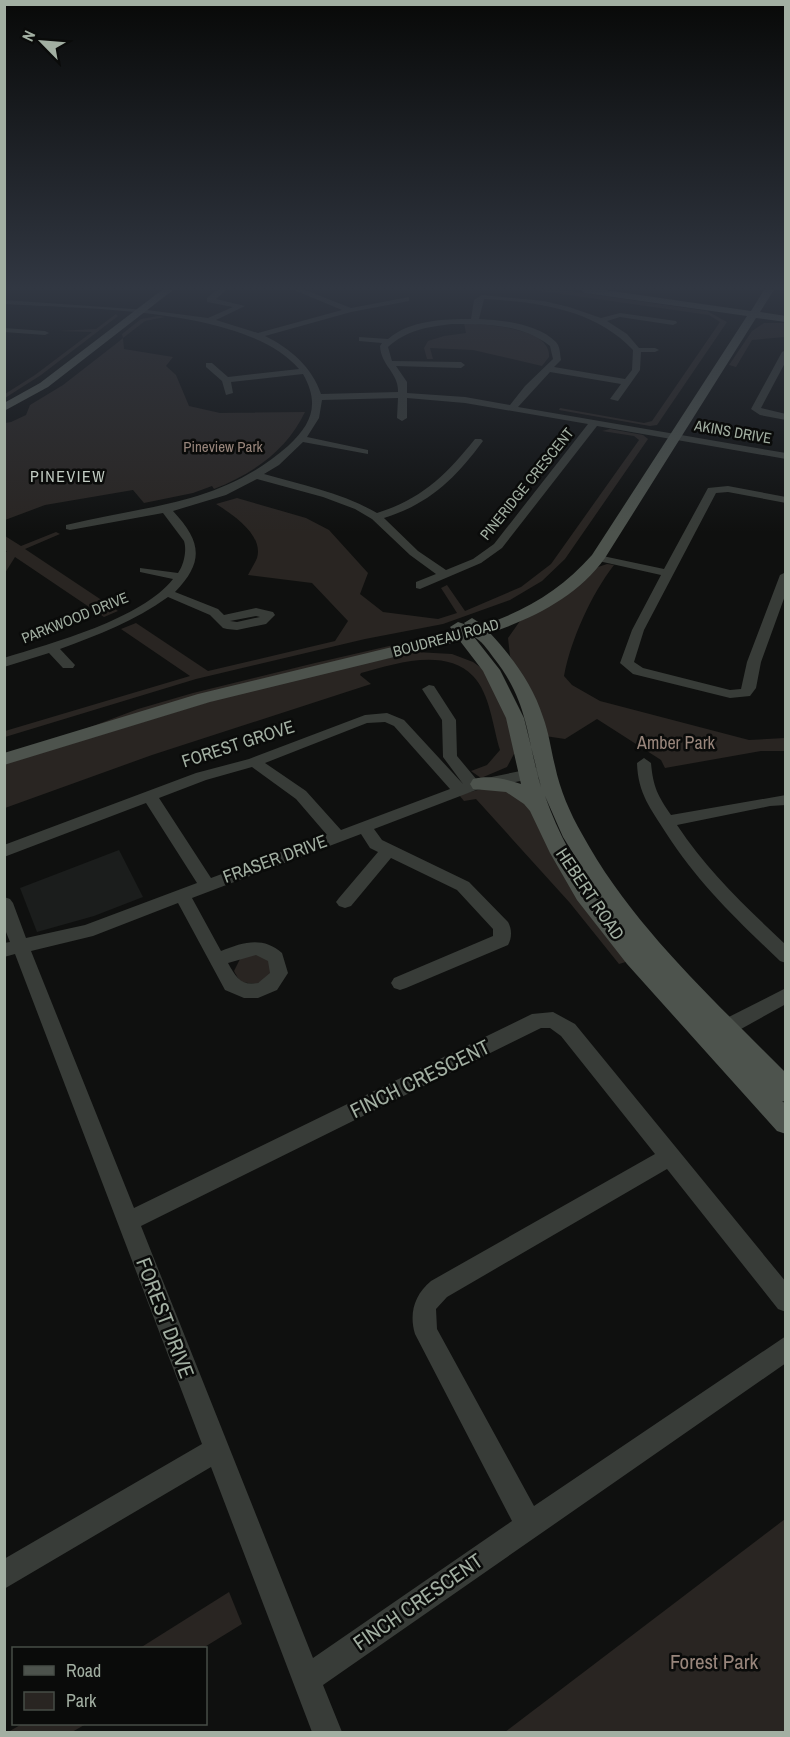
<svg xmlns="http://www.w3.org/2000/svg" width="790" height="1737" font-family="'Archivo Narrow',sans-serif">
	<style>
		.built { fill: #1b1d1c }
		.green { fill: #292522 }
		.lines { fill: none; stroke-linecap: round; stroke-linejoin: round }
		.minor { fill: #383c38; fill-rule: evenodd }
		.major { fill: #4d534d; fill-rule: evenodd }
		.labels { text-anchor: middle; stroke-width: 5; stroke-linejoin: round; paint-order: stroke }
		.far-street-label { font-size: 15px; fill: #a2afa2; stroke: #0a0b0a }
		.far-park-label { font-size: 15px; fill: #98857b; stroke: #0a0b0a }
		.far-neighbourhood-label { font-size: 16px; letter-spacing: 1.5px; fill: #c2ccc3; stroke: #0a0b0a }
		.park-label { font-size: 18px; fill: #98857b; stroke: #0a0b0a }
		.street-label { font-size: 18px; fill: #a2afa2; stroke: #0a0b0a }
		.near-street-label { font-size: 21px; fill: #a2afa2; stroke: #0a0b0a }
		.near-park-label { font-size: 21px; fill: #98857b; stroke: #0a0b0a }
	</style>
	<rect width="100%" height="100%" fill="#0f100f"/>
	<polygon class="built" points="119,850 143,897 94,916 37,932 20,888"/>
	<g class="green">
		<polygon points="534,290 562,290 707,311 727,322 657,425 650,426 559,410 560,408 644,423 652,421 720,322 709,315"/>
		<polygon points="116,314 118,316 41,375 5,398 5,394 35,375 92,332 58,331 96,329"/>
		<path d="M158,316l7,1 -20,4 -22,17 1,11 49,8 -7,9 10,9 13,31 31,7 85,-1c-18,38 -52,62 -91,77l-2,-3 -19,7 -49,10 -11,-13 -88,15 -40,15v-97l6,-1 15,-7 4,-10 33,-20 54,-42 6,-5 -1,-4 19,-15z"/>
		<path d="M464,323c21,2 88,4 85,34l-7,9 -69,-16 -43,-2 3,11h-6l-3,-11 4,-7 16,-5 22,-3z"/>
		<polygon points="764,323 785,323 785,337 752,340 736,367 729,365 752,331"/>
		<path d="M610,429l33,6 5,4 -83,120 -23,22 -32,19 -67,24 -78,15 -169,40 -191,58v-6l185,-55 -69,-47 15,-6 72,48 127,-30 13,-20 -36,-38 -64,-8c3,-6 7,-12 9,-17 7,-23 -25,-44 -41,-54l21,-6 69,20 23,12 39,43 -8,21 23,18 55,7 19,-6 -16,-25 6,-3 18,26 56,-24 30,-23 88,-124 -5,-4 -32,-5z"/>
		<polygon points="56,532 60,534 25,549 118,611 104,617 15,557 5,573 5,552 7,552 5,550 5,536 21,546"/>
		<path d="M607,564l7,1c-23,30 -43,74 -50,111l8,9 28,16 149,39 36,-2v13h-24l-96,17 -4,-8 -64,-41 -32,20 -20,-3 -23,-58 -12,-22 -2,-18 12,-17 44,-24 34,-30z"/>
		<polygon points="453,634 85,729 138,709 193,693 315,663 437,635"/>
		<path d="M416,652l36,2 21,8 11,8 23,42 8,40 -8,15 -26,11 -10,-7 16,-6 13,-15c-7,-22 -10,-57 -27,-74 -28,-29 -79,-12 -112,-3l-1,2 11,9 -219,71 -147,53v-44l246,-75z"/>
		<polygon points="485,788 499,788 523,798 629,961 619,964 570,903 476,799 464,801 459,795"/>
		<polygon points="247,955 263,955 273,964 270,977 256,984 240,982 234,971 240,959"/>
		<polygon points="785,1519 785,1732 505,1732"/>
		<polygon points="229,1592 242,1624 203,1648 140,1648"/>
		<polygon points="22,1724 86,1724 72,1732 8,1732"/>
	</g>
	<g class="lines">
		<g class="minor">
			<path d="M217,290h9l-10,9 29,7 -29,14 42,13 84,-23 -48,-20h11l46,18 58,-11v4l-58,11 -86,24c26,13 47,31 56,58l77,-2c1,-19 -17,-26 -18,-46l2,-3 -23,-2v-4l29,2c22,-19 56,-20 83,-20l3,-19 8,-5 62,6 25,6 32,11 19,-5 56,8 1,2 -4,2 -53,-8 -13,4 20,13 12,14h16l4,2 -4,2h-14l-1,18 -22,31 -8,-2 11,-15 -71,-12 -32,35 268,46v6l-189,-33 -95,122 -21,15 -61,26 -4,-1v-6l20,-8 -26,-19 -38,-36 -17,-10 -32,-12 -66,-18 -31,16 -53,16c29,31 31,51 2,81l43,17 6,6 32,-7 17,4 2,3 -9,9 -29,6 -10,-1 -4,-1 -13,-13 -42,-18c-33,24 -70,38 -108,52l15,16 -2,3h-10l-14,-15 -45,14v-9c48,-15 138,-39 169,-79l-33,-7v-4l38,5c6,-8 9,-23 6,-32l-21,-28 -93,17 -4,-1v-4c81,-20 155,-20 222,-79 24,-22 32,-42 15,-72l-72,8 2,11 -7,2 -4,-14 -16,-14v-4h6l16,14 71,-8c-53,-62 -216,-60 -295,-65v-4l143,10 61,8 25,-11 -26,-5v-4zM484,299c53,3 111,10 149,51l-1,20 -7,9 -71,-12 7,-7c-1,-6 -1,-14 -5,-18 -18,-18 -53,-22 -77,-23zM452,324c35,0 69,0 98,22l3,13 -28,27 -15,19 -45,-8 -58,-4v-11l-11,-16 65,2 4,-3 -4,-3 -69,-1 -4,-14c19,-17 39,-20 64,-23zM398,398l-1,20 5,3 5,-3v-20l58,5 123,21 -94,120 -21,15 -27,11 -28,-19 -34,-33c45,-14 71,-39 99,-77l-2,-2h-6c-29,36 -53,60 -98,74 -34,-20 -75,-28 -113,-39l15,-9 24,-23 65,12v-4l-61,-13 12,-19 3,-18zM256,616l4,1 -23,5 -7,-1z"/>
			<polygon points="4,328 45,331 49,333 45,335 4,332"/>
			<polygon points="786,350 786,361 761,408 786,414 786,420 760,415 751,409 782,352"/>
			<polygon points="728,486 786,497 786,503 728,492 716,493 644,630 634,662 643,668 730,690 741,689 747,662 780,575 786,572 786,593 761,662 756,688 750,696 730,698 633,674 620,663 632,630 661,575 594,560 592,558 598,555 664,569 708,488"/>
			<path d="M429,685l5,1 22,34 1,36 20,24 63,-13 7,5 -7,5 -64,13 -102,39 8,11 87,42 39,40c4,7 4,16 0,23l-102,43 -6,2 -6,-2 -3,-5 3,-5 99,-42v-7l-36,-39 -66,-32 -40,48 -6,2 -6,-2 -3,-4 3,-4 39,-46 -8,-4 -9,-14 -169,64 29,53c22,-9 42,-15 61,2l6,20 -11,17 -19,8h-14l-19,-8 -47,-87 -85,33 -62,15 103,257 398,-194 21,-2 22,12 211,258v30l-8,-3 -111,-140 -220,128 -11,12 1,20 97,177 252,-170v27l-463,322 19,47h-30l-101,-265 -207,122v-30l198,-115 -187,-490 -11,3v-14l6,-1 -6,-15v-30l6,2 3,4 13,35 59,-13 112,-42 -51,-80 -142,54v-12l192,-72 53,-14 116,-44 22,-2 17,7 59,64 -20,-27 -1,-37 -20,-31zM385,722l9,4 56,63 -109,41 -35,-39 -41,-28 102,-40zM252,767l44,32 31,36 -116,43 -52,-80 47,-18zM256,955l12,6 2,12 -12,10c-18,3 -22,-6 -30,-20zM541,1028h9l11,8 94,118 -224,127c-17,14 -22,33 -16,53l97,187 -199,137 -172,-432z"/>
			<path d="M644,758l7,5c2,24 7,33 20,52l115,-20v10l-16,1 -93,19c31,47 68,81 109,120v18l-6,-2c-44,-42 -81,-77 -114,-128 -15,-24 -28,-39 -29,-70z"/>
			<polygon points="786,988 786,1004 723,1039 716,1041 709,1039 706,1033 709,1027"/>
		</g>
		<g class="major">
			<polygon points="162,290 173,290 48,387 4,411 4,403 40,383"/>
			<path d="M580,290h25l146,21 13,-21h10l-14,22 26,4v6l-30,-4 -151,240c-27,38 -71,60 -115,75 23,25 43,52 53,84 6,16 8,33 12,49 5,24 15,47 27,68 50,92 131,165 204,239v29l-4,-1 4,3v30l-9,-3 -150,-167 -50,-64 -27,-47 -20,-42 -6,-7 -18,-12 -33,-3 -3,-5 3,-5c16,-4 33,0 48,5l-15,-66 -23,-47 -23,-30 -250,61 -206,63v-12l194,-59 256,-62 -4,-5 8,-5 6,2 4,5h1l-5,-6 8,-5 11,7c43,-14 79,-36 109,-70l155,-239 -162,-23zM474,637c7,3 14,13 19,20 36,45 33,79 48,130l-17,-69 -24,-48zM545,796l18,41 39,63c-25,-31 -44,-67 -57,-104z"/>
		</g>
	</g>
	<linearGradient id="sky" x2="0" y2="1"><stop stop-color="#080908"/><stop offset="0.54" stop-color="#313742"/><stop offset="1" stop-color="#313742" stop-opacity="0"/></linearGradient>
	<rect width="790" height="533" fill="url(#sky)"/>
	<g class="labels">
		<g class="far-street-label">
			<text transform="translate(733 432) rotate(10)" y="5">AKINS DRIVE</text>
			<text transform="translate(527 484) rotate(-51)" y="5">PINERIDGE CRESCENT</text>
			<text transform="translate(75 618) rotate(-22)" y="5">PARKWOOD DRIVE</text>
			<text transform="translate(446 638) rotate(-15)" y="5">BOUDREAU ROAD</text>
		</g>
		<g class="far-park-label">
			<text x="223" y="452">Pineview Park</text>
		</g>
		<g class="far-neighbourhood-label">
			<text x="68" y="482">PINEVIEW</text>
		</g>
		<g class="park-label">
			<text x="676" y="749">Amber Park</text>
		</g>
		<g class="street-label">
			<text transform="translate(238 744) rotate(-18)" y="6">FOREST GROVE</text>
			<text transform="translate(275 859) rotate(-20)" y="6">FRASER DRIVE</text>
			<text transform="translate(590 894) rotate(56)" y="6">HEBERT ROAD</text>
		</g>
		<g class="near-street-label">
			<text transform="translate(420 1079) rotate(-26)" y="7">FINCH CRESCENT</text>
			<text transform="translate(165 1318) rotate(69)" y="7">FOREST DRIVE</text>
			<text transform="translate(418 1602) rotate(-35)" y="7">FINCH CRESCENT</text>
		</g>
		<g class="near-park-label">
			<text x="714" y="1669">Forest Park</text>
		</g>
	</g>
	<rect width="790" height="1737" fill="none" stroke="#a2afa2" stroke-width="12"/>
	<rect x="12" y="1647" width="195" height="78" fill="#0a0b0a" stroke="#474d47" stroke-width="1.5"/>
	<rect x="24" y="1666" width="30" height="9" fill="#4d534d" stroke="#474d47" stroke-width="1.5"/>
	<text x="66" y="1677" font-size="18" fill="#a2afa2">Road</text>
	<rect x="24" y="1692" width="30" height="18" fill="#292522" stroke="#474d47" stroke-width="1.5"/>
	<text x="66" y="1707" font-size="18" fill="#a2afa2">Park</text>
	<g transform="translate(42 42) rotate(295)" stroke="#0a0b0a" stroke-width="4.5" paint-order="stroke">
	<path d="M0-4.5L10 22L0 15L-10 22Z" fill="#a2afa2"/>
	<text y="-9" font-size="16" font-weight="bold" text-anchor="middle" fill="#a2afa2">N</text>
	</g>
</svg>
